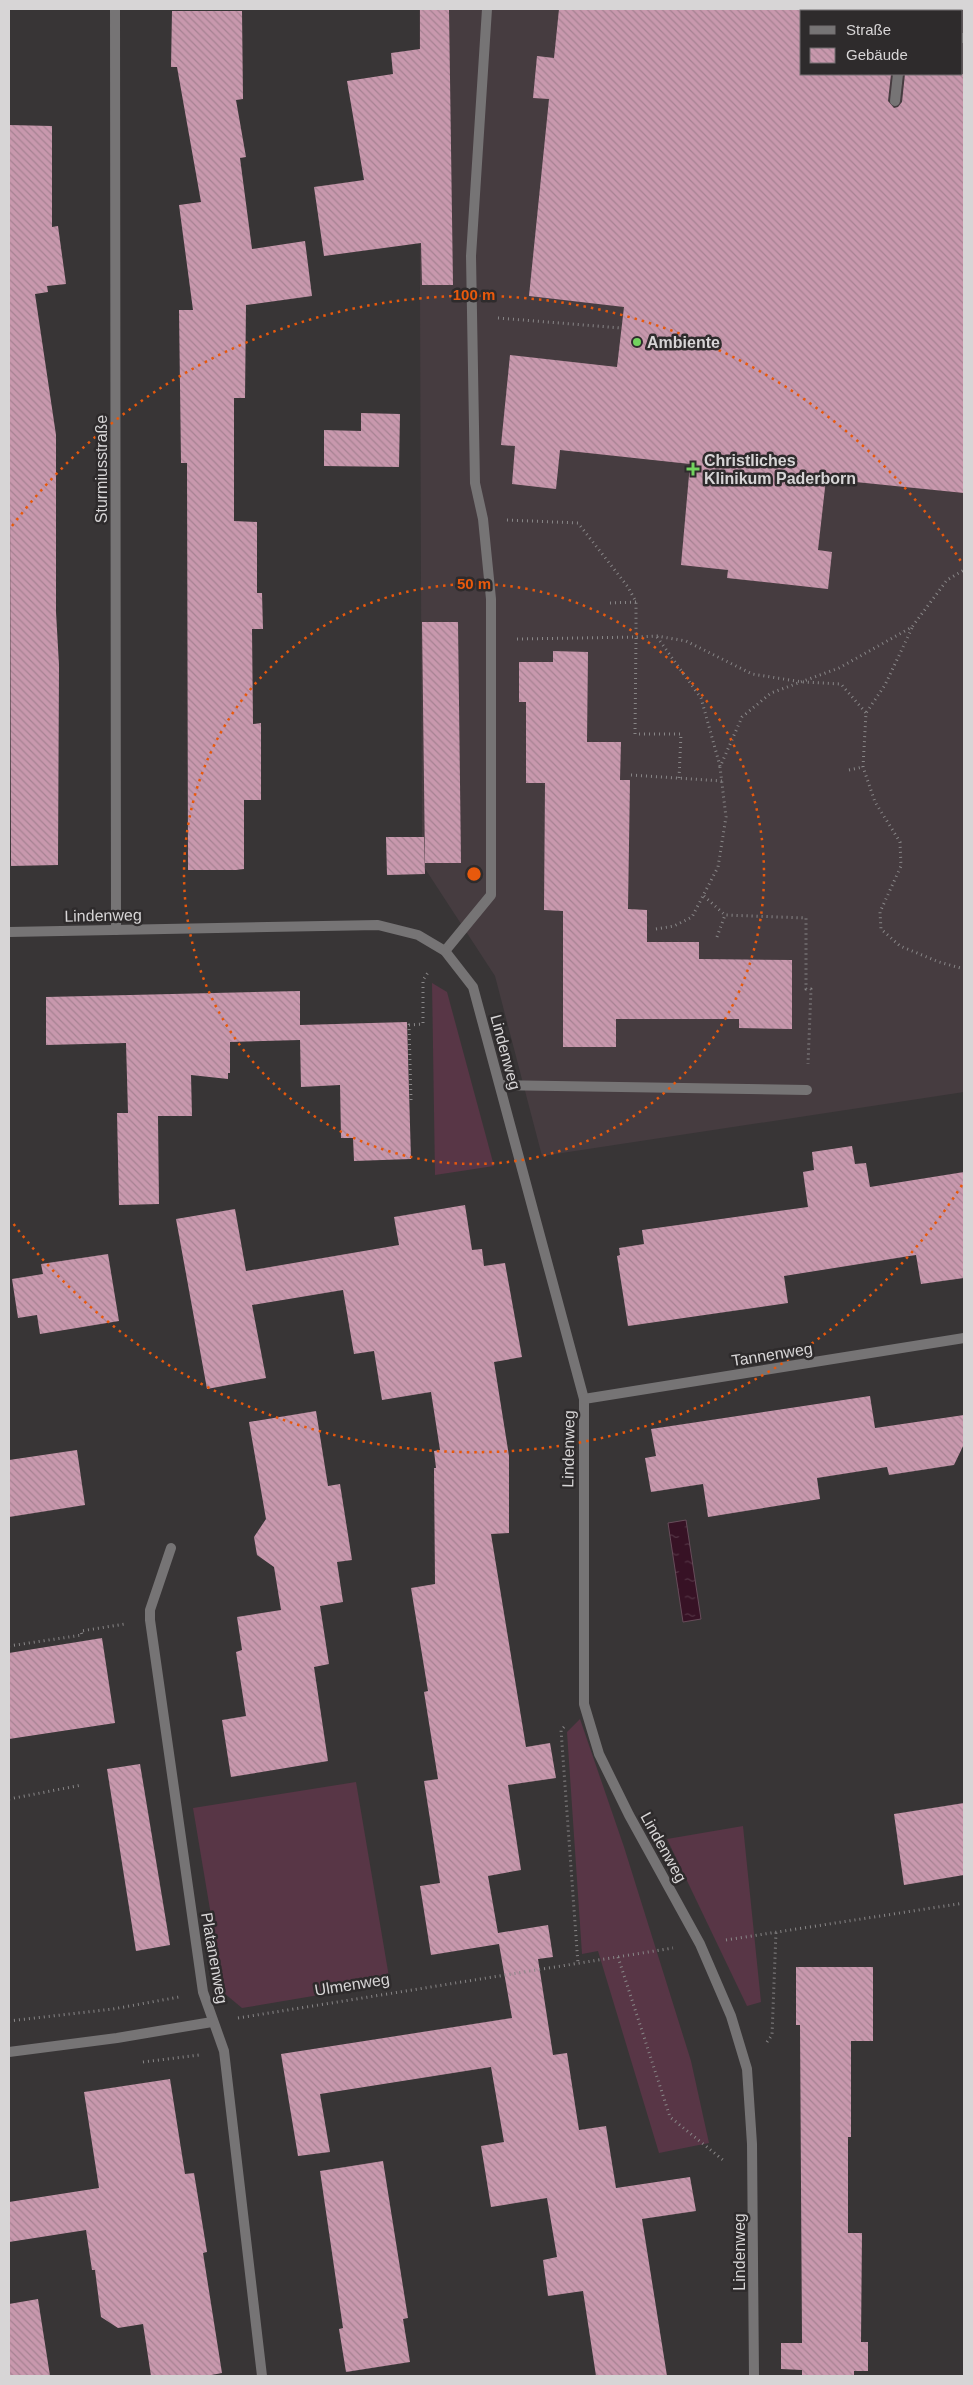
<svg xmlns="http://www.w3.org/2000/svg" width="973" height="2385" font-family="Helvetica,sans-serif">
	<style>
		.built { fill: #463c40; fill-rule: evenodd }
		.grass { fill: #583646 }
		.water { fill: url(#water-ripples); stroke: #674c5a }
		.building { fill: url(#building-back-hatch) }
		.lines { fill: none; stroke-linecap: round; stroke-linejoin: round }
		.path { stroke: #888687; stroke-width: 3; stroke-dasharray: 1 4; stroke-linecap: butt }
		.lane { stroke: #767475; stroke-width: 10 }
		.street { stroke: #767475; stroke-width: 10 }
		.ring { fill: none; stroke: #e8590c; stroke-width: 2.5; stroke-dasharray: 2.5 5 }
		.poi-dot { fill: #72d25e; stroke: #2e2b2c; stroke-width: 2 }
		.labels { text-anchor: middle; stroke-width: 5; stroke-linejoin: round; paint-order: stroke }
		.poi-label { font-size: 16px; font-weight: bold; fill: #d7d5d6; stroke: #2e2b2c; text-anchor: start }
		.street-label { font-size: 16px; fill: #d7d5d6; stroke: #2e2b2c }
		.centre { fill: #e8590c; stroke: #2e2b2c; stroke-width: 2.5 }
		.ring-label { font-size: 15px; text-anchor: middle; font-weight: bold; fill: #e8590c; stroke: #2e2b2c; stroke-width: 5; stroke-linejoin: round; paint-order: stroke }
	</style>
	<defs>
		<pattern id="water-ripples" width="26" height="14" patternUnits="userSpaceOnUse" patternTransform="scale(1.25)"><rect width="26" height="14" fill="#371225"/><path d="M2 4q2-2 4 0t4 0M15 11q2-2 4 0t4 0" fill="none" stroke="#533444"/></pattern>
		<pattern id="building-back-hatch" width="6" height="6" patternUnits="userSpaceOnUse" patternTransform="scale(1.25)"><rect width="6" height="6" fill="#c898ad"/><path d="M-1 5l2 2M0 0l6 6M5-1l2 2" fill="none" stroke="#a68292"/></pattern>
	</defs>
	<rect width="100%" height="100%" fill="#383536"/>
	<path class="built" d="M419,9h545v1083l-422,64 -47,-180 -73,-112zM802,11h160v63h-160z"/>
	<g class="grass">
		<polygon points="432,983 447,992 494,1166 435,1175"/>
		<polygon points="580,1719 624,1847 691,2061 709,2143 659,2153 598,1951 582,1954 567,1732"/>
		<polygon points="356,1782 390,1983 242,2008 224,1993 193,1808"/>
		<polygon points="743,1826 761,2002 747,2006 667,1839"/>
	</g>
	<polygon class="water" points="686,1520 701,1619 683,1622 668,1523"/>
	<g class="building">
		<polygon points="420,9 449,9 453,285 422,285 421,243 324,256 314,187 364,180 347,81 393,74 391,53 420,49"/>
		<polygon points="559,9 802,9 802,74 891,74 888,101 894,108 898,107 902,102 905,74 964,74 964,493 826,479 818,550 832,552 828,589 727,578 728,570 681,565 690,464 560,450 556,489 512,484 515,446 501,445 510,355 617,367 624,307 529,296 549,99 533,98 537,56 554,58"/>
		<polygon points="172,11 242,11 243,99 236,100 246,157 240,158 252,249 305,241 312,296 246,305 245,398 234,398 234,521 257,522 257,593 262,593 263,629 252,629 253,724 261,723 261,800 244,800 244,869 236,870 188,870 187,463 181,463 179,310 193,310 179,205 201,202 177,67 171,67"/>
		<polygon points="9,125 52,126 52,227 58,226 66,284 47,286 48,292 35,294 56,435 56,612 59,665 58,865 11,866"/>
		<polygon points="361,413 400,414 399,467 324,466 324,430 361,431"/>
		<polygon points="422,622 458,622 461,863 425,863"/>
		<polygon points="553,651 588,652 587,742 621,742 620,780 630,780 628,909 647,910 647,942 699,942 699,959 792,960 792,1029 739,1028 739,1019 616,1019 616,1047 563,1047 563,911 544,910 545,783 526,783 526,702 519,702 519,662 553,662"/>
		<polygon points="386,837 424,837 425,874 387,875"/>
		<polygon points="300,991 300,1025 407,1022 411,1159 354,1161 353,1138 341,1138 340,1085 301,1087 300,1040 230,1042 230,1073 228,1073 228,1079 191,1075 192,1116 158,1116 159,1204 119,1205 117,1113 128,1113 126,1043 46,1045 46,997"/>
		<polygon points="852,1146 855,1164 866,1163 870,1187 964,1172 964,1278 921,1284 916,1255 784,1276 788,1303 628,1326 617,1256 620,1255 619,1248 644,1244 642,1230 808,1207 803,1172 814,1170 812,1152"/>
		<polygon points="465,1205 472,1250 482,1249 484,1266 505,1263 522,1357 494,1362 509,1456 509,1533 491,1534 526,1747 550,1743 556,1778 508,1785 521,1870 488,1876 498,1933 548,1925 553,1957 538,1959 553,2055 567,2053 579,2130 606,2126 616,2188 690,2177 696,2211 642,2219 667,2376 596,2376 583,2291 548,2296 543,2260 557,2257 547,2198 491,2207 481,2146 504,2142 491,2067 320,2094 330,2152 298,2156 281,2054 512,2018 499,1944 431,1955 420,1886 440,1883 424,1781 438,1779 424,1692 428,1691 411,1588 435,1584 434,1468 436,1468 434,1451 440,1450 431,1392 382,1400 374,1351 354,1354 343,1290 252,1305 266,1378 207,1389 176,1219 235,1209 246,1271 399,1245 394,1217"/>
		<polygon points="108,1254 119,1321 40,1334 37,1315 18,1318 12,1279 43,1274 41,1264"/>
		<polygon points="870,1396 875,1428 964,1415 964,1444 954,1465 889,1475 887,1467 817,1478 820,1499 708,1517 703,1484 651,1492 645,1458 656,1456 651,1429"/>
		<polygon points="316,1411 328,1486 340,1484 352,1560 337,1562 343,1602 320,1606 329,1664 314,1667 328,1761 231,1777 222,1720 246,1716 236,1652 242,1650 237,1617 281,1610 274,1567 257,1555 254,1537 266,1519 249,1422"/>
		<polygon points="77,1450 85,1505 9,1517 9,1460"/>
		<polygon points="102,1638 115,1723 9,1739 9,1653"/>
		<polygon points="140,1764 170,1945 136,1951 107,1769"/>
		<polygon points="964,1803 964,1875 904,1885 894,1814"/>
		<polygon points="796,1967 873,1967 873,2041 851,2041 851,2137 848,2137 848,2233 862,2233 861,2342 868,2342 868,2371 854,2371 854,2376 802,2376 802,2370 781,2369 781,2343 802,2343 800,2025 796,2025"/>
		<polygon points="170,2079 185,2174 194,2173 207,2252 203,2253 222,2373 206,2376 151,2376 143,2324 118,2328 101,2317 95,2270 92,2270 86,2230 9,2242 9,2202 99,2188 84,2092"/>
		<polygon points="383,2161 408,2318 403,2319 410,2362 346,2372 339,2329 343,2328 320,2171"/>
		<polygon points="38,2299 50,2376 9,2376 9,2304"/>
	</g>
	<g class="lines">
		<g class="path">
			<polyline points="498,318 621,328"/>
			<polyline points="507,520 578,523 628,587 636,602 636,637 657,636 686,641 752,674 802,682 841,684 866,713"/>
			<polyline points="610,603 636,602"/>
			<polyline points="912,628 885,685 866,713 863,767 875,802 900,842 901,866 880,912 881,929 900,946 939,962 964,969"/>
			<polyline points="657,637 701,698 720,766"/>
			<polyline points="517,639 636,637 635,734 681,734 679,778"/>
			<polyline points="849,770 863,767"/>
			<polyline points="631,775 722,781"/>
			<polyline points="704,896 725,915"/>
			<polyline points="656,929 674,926 692,917 718,867 726,817 720,767 742,717 771,693 839,668 912,627 947,580 964,570"/>
			<polyline points="717,937 725,915 806,918 806,989 811,989 808,1064"/>
			<polyline points="411,1100 409,1025 423,1024 423,980 429,971"/>
			<polyline points="9,1646 82,1635 81,1631 125,1624"/>
			<polyline points="564,1727 561,1730 578,1964"/>
			<polyline points="9,1799 82,1785"/>
			<polyline points="726,1940 964,1903"/>
			<polyline points="618,1957 670,2117 723,2160 726,2160"/>
			<polyline points="238,2018 673,1948"/>
			<polyline points="9,2021 113,2009 179,1997"/>
			<polyline points="767,2042 772,2035 776,1932"/>
			<polyline points="143,2062 199,2055"/>
		</g>
		<g class="lane">
			<polyline points="875,11 875,9"/>
			<polyline points="962,38 964,38"/>
			<polyline points="895,101 898,74"/>
			<polyline points="445,951 491,895 491,599 483,519 475,483 471,256 487,9"/>
			<polyline points="500,1085 807,1090"/>
		</g>
		<g class="street">
			<polyline points="115,9 116,930"/>
			<polyline points="9,932 378,925 418,935 445,951 473,987 584,1399 584,1704 599,1754 629,1815 700,1944 731,2016 747,2069 752,2144 754,2376"/>
			<polyline points="584,1399 964,1338"/>
			<polyline points="171,1548 150,1610 150,1620 203,1992 224,2051 262,2376"/>
			<polyline points="9,2052 117,2038 212,2022"/>
		</g>
	</g>
	<g class="ring">
		<circle cx="474" cy="874" r="290"/>
		<path d="M962 1185A579 579 0 0 1 12 1222M12 526A579 579 0 0 1 962 563"/>
	</g>
	<g class="poi-dot">
		<circle cx="637" cy="342" r="5"/>
		<path d="M690.5 461.5h5v5h5v5h-5v5h-5v-5h-5v-5h5z"/>
	</g>
	<g class="labels">
		<g class="poi-label">
			<text x="647" y="348">Ambiente</text>
			<text x="704" y="466">Christliches<tspan x="704" dy="18">Klinikum Paderborn</tspan></text>
		</g>
		<g class="street-label">
			<text transform="translate(101 469) rotate(-90)" y="6">Sturmiusstraße</text>
			<text transform="translate(103 915) rotate(-1)" y="6">Lindenweg</text>
			<text transform="translate(506 1052) rotate(75)" y="6">Lindenweg</text>
			<text transform="translate(772 1354) rotate(-9)" y="6">Tannenweg</text>
			<text transform="translate(568 1449) rotate(-89)" y="6">Lindenweg</text>
			<text transform="translate(664 1847) rotate(61)" y="6">Lindenweg</text>
			<text transform="translate(215 1958) rotate(80)" y="6">Platanenweg</text>
			<text transform="translate(352 1984) rotate(-9)" y="6">Ulmenweg</text>
			<text transform="translate(739 2252) rotate(-90)" y="6">Lindenweg</text>
		</g>
	</g>
	<circle cx="474" cy="874" r="8" class="centre"/>
	<g class="ring-label">
		<text x="474" y="300">100 m</text>
		<text x="474" y="589">50 m</text>
	</g>
	<rect width="973" height="2385" fill="none" stroke="#d7d5d6" stroke-width="20"/>
	<rect x="800" y="10" width="162" height="65" fill="#2e2b2c" stroke="#726f70"/>
	<rect x="810" y="26" width="25" height="8" fill="#767475" stroke="#726f70"/>
	<text x="846" y="35" font-size="15" fill="#d7d5d6">Straße</text>
	<rect x="810" y="48" width="25" height="15" fill="url(#building-back-hatch)" stroke="#726f70"/>
	<text x="846" y="60" font-size="15" fill="#d7d5d6">Gebäude</text>
</svg>
